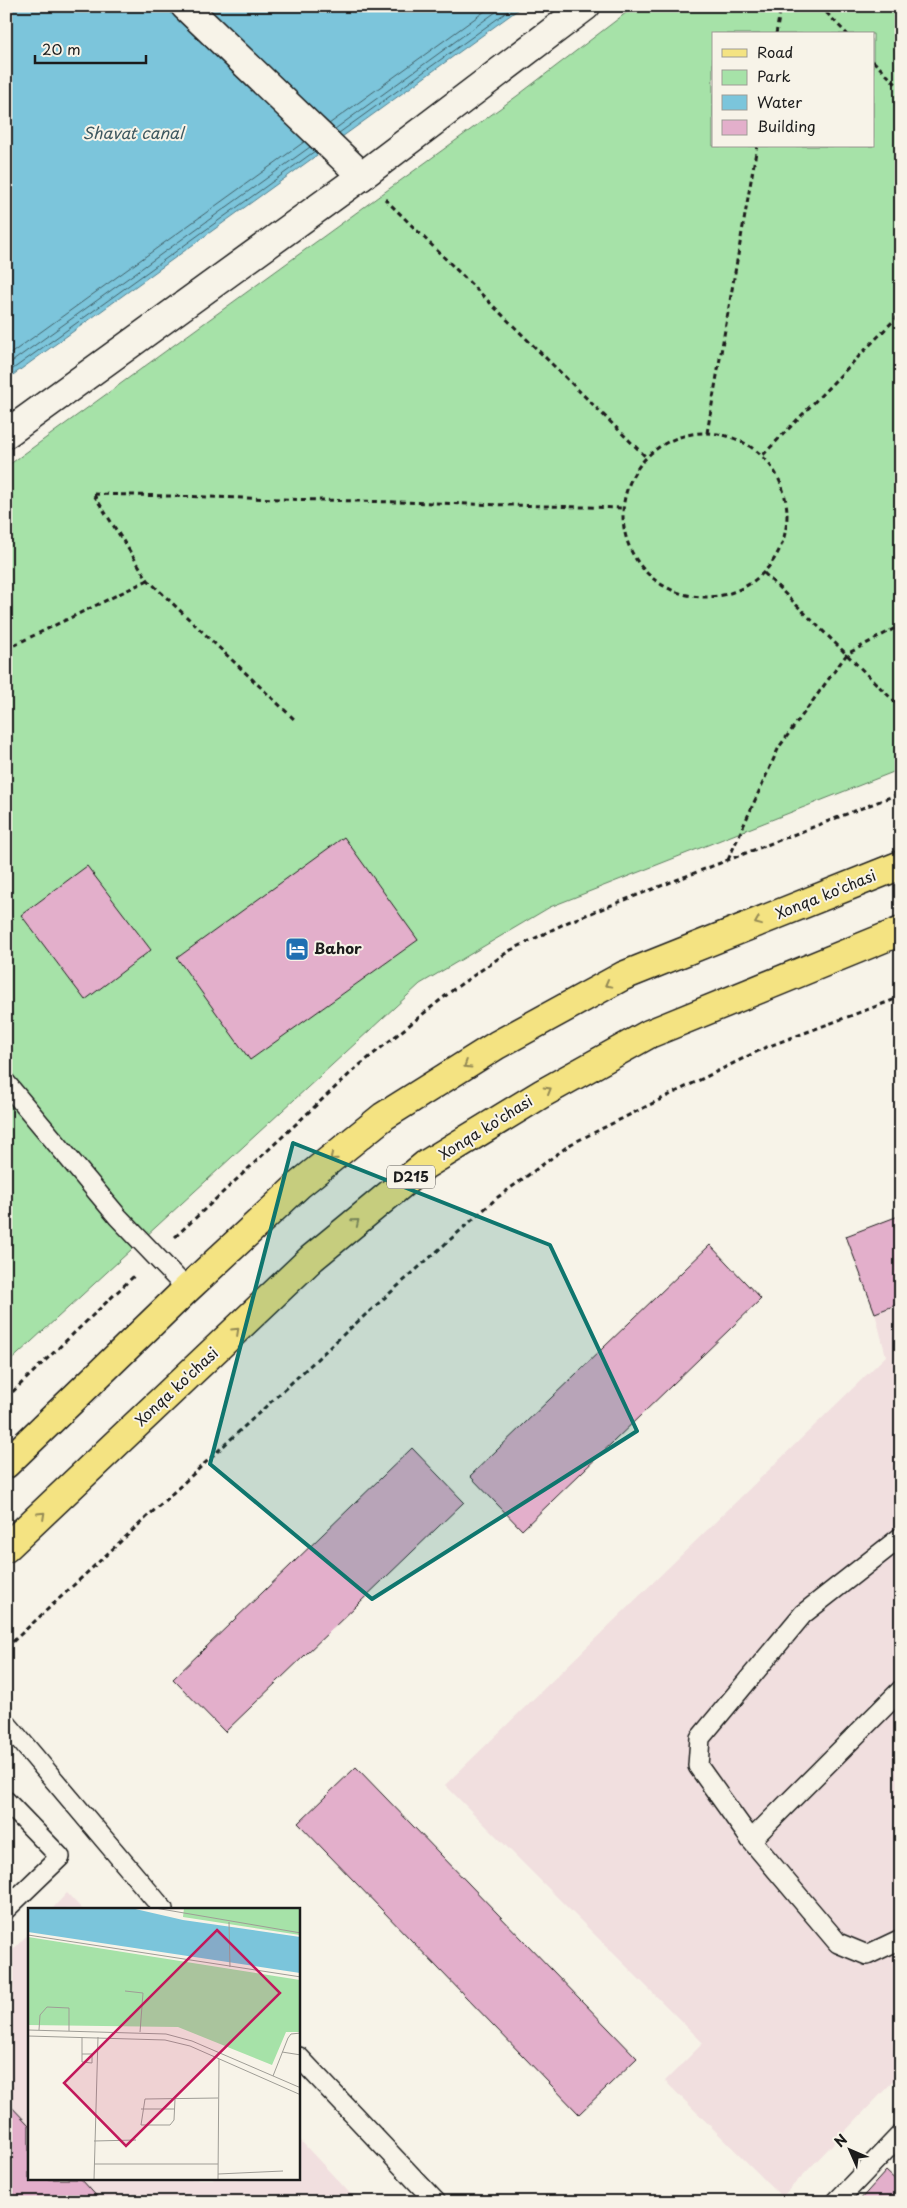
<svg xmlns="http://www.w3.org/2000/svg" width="907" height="2208" font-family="'Playpen Sans',sans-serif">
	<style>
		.built { fill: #f1dfdf }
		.green { fill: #a6e2a8; stroke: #617f62; fill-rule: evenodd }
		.water { fill: #7bc5db; stroke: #55818f }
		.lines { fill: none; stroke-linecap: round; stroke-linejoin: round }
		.shore { stroke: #426068; stroke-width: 1 }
		.building { fill: #e3afcb; stroke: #1c1c1c }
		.lane-casing { stroke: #1c1c1c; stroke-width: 22 }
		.street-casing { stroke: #1c1c1c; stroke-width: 31 }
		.primary-casing { stroke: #1c1c1c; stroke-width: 31 }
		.path { stroke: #1c1c1c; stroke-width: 3; stroke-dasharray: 5 4; stroke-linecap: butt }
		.lane { stroke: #f7f3e8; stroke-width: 19 }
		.street { stroke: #f7f3e8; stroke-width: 28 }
		.primary { stroke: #f4e382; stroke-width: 28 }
		.oneway { stroke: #938954 }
		.marked { fill: #0f766e; fill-opacity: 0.2; stroke: #0f766e; stroke-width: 4; stroke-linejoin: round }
		.labels { text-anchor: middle; stroke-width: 4; stroke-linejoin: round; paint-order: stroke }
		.shield { fill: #f7f3e8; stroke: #5e5c59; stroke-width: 1 }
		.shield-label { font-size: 14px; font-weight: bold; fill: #1c1c1c }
		.street-label { font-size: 15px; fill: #1c1c1c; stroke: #f7f3e8 }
		.poi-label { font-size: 15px; font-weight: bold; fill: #1c1c1c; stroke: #f7f3e8; text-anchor: start }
		.water-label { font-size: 16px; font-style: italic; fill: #3d575f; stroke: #f7f3e8 }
		.inset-road { fill: none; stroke: #9f9d96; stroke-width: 1 }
		.view { fill: #c2185b; fill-opacity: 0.15; stroke: #c2185b; stroke-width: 2.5 }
		.inset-edge { fill: none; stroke: #1c1c1c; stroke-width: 2.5 }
	</style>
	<rect width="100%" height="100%" fill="#f7f3e8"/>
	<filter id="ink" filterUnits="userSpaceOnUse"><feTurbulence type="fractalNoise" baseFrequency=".02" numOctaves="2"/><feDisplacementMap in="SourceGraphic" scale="10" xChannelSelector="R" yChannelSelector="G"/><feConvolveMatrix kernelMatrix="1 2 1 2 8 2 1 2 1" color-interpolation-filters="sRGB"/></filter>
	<g filter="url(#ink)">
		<g class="built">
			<polygon points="901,1303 901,2073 782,2197 665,2081 703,2043 445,1785 886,1356 875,1313"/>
			<polygon points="67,1893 82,1909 52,1909"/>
			<polygon points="29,1933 29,2179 299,2179 299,2139 358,2202 6,2202 6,1957"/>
		</g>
		<path class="green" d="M635,6h266v763l-351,138 -130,77 -414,381v-898l511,-371zM713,34h160v112h-160z"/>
		<polygon class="water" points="6,6 523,6 6,380"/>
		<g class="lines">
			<g class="shore">
				<polyline points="329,124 492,6"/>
				<polyline points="335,129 504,6"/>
				<polyline points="339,133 515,6"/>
				<polyline points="6,357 304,142"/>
				<polyline points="6,366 310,147"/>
				<polyline points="6,374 315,151"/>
			</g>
		</g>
		<g class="building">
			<polygon points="344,837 418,940 250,1060 177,958"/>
			<polygon points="87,866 151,950 85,1000 21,915"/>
			<polygon points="901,1215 901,1303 875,1313 846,1236"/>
			<polygon points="710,1245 761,1299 522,1530 470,1476"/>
			<polygon points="412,1448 464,1502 225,1732 173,1679"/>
			<polygon points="356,1767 637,2058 579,2114 298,1823"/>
			<polygon points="6,2101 29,2125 29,2179 81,2179 102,2202 6,2202"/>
			<polygon points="886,2171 901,2185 901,2202 858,2202"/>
		</g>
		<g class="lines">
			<g class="lane-casing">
				<g id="lane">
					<polyline points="6,1083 118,1217 187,1289"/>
					<polyline points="901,1537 803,1614 700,1738 698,1766 751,1840 838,1943 867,1955 901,1939"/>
					<polyline points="6,1723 163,1909"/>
					<polyline points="6,1801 60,1857 6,1909"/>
					<polyline points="751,1840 901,1690"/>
					<polyline points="299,2057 436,2202"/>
					<polyline points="836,2202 901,2134"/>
				</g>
			</g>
			<g class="street-casing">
				<g id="street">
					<polyline points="185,6 362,176"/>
					<polyline points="6,434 362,176 586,6"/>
				</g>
			</g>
			<g class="primary-casing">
				<g id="primary">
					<polyline points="6,1464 187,1289 300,1184 384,1116 497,1045 623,976 901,865"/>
					<polyline points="6,1548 312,1258 425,1165 543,1093 649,1034 901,931"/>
				</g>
			</g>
			<g class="path">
				<polyline points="820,6 847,34"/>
				<polyline points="776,34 781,6"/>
				<polyline points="873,61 901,89"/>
				<polyline points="385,199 646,457"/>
				<circle cx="705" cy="515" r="82"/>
				<polyline points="707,433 757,146"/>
				<polyline points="763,455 901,313"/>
				<polyline points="94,494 622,508"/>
				<polyline points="94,495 148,580 294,719"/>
				<polyline points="764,573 901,708"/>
				<polyline points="6,649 148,580"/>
				<polyline points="728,860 779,747 847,654 901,625"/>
				<polyline points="175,1237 356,1068 454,989 509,951 568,922 901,793"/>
				<polyline points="6,1398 134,1276"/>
				<polyline points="6,1648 345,1333 498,1197 571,1144 764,1048 901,997"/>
			</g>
			<use href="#lane" class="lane"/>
			<use href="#street" class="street"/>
			<use href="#primary" class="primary"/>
		</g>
		<defs><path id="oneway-chevron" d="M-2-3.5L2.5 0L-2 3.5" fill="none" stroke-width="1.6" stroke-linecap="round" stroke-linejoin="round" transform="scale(1.25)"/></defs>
		<g class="oneway">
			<use href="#oneway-chevron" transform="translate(758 922) rotate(158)"/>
			<use href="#oneway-chevron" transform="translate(608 984) rotate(151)"/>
			<use href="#oneway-chevron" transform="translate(467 1065) rotate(148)"/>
			<use href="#oneway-chevron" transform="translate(548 1090) rotate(-30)"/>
			<use href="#oneway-chevron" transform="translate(333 1157) rotate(141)"/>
			<use href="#oneway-chevron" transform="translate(356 1222) rotate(-39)"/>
			<use href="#oneway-chevron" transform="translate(236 1331) rotate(-43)"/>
			<use href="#oneway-chevron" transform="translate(42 1515) rotate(-43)"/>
		</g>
	</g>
	<path class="marked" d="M293,1143l257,102 87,186 -265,168 -162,-135z"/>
	<defs>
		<g id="hotel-square" transform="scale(1.25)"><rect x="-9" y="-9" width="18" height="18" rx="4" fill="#1f6fb2" stroke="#f7f3e8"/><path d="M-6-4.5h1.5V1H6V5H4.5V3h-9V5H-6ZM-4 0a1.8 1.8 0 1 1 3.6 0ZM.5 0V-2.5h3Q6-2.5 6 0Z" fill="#fff"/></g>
	</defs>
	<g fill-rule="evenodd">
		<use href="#hotel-square" x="297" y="949"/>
	</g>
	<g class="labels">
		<rect class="shield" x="387" y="1165.5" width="48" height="23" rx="4"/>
		<g class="shield-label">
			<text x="411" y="1182">D215</text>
		</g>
		<g class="street-label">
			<text transform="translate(826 895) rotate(-22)" y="5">Xonqa ko'chasi</text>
			<text transform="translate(486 1128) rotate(-32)" y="5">Xonqa ko'chasi</text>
			<text transform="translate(177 1387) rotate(-43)" y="5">Xonqa ko'chasi</text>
		</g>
		<g class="poi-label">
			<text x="314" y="954">Bahor</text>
		</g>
		<g class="water-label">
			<text x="133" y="139">Shavat canal</text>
		</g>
	</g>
	<g transform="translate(28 1908)">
		<rect width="272" height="272" fill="#f7f3e8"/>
		<path d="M156,0h116v27l-117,-18zM0,29l272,43v52h-14l-14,33 -94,-38 -150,-2z" fill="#a6e2a8"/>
		<path d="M0,0h103l52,12 117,17v36l-272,-41z" fill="#7bc5db"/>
		<path class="inset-road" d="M127,0l146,25M201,14l1,45M0,27l273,42M97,83l18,2 -3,39M0,122l138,4 26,7 109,47M11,122l1,-15 7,-8 22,1v23M0,128l137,4 25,6 111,49M254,144l19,3M54,146h10v9l-10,-1v-25M245,168l15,-38 3,-4 10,-1M147,191l-1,21 -4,5h-29l4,-26 73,-1M113,201h34M66,233l42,-1M66,256h124M190,266l65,-3M66,272l4,-143M190,272l1,-121"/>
		<path class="view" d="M189,22l63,63 -154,153 -62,-63z"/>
		<rect width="272" height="272" class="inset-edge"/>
	</g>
	<rect width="907" height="2208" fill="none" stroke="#f7f3e8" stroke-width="25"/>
	<rect x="12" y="12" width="882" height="2183" fill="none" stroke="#1c1c1c" stroke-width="2" filter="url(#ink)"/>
	<rect x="712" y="32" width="162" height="115" fill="#f7f3e8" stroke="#9f9d96"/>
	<rect x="722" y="49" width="25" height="8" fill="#f4e382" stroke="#9f9d96"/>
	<text x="757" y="58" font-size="15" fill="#1c1c1c">Road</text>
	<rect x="722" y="70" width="25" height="15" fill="#a6e2a8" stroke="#9f9d96"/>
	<text x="757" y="82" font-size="15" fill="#1c1c1c">Park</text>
	<rect x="722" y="95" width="25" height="15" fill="#7bc5db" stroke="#9f9d96"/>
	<text x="757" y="108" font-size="15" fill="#1c1c1c">Water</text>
	<rect x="722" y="120" width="25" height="15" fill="#e3afcb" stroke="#9f9d96"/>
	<text x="757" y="132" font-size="15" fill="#1c1c1c">Building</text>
	<g transform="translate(850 2150) rotate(315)" stroke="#f7f3e8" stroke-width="4" paint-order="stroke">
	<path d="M0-4L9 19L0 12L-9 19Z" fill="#1c1c1c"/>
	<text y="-8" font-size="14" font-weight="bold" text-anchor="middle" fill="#1c1c1c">N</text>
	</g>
	<path d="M35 55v8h111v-8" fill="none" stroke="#1c1c1c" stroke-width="2.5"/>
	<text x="42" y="55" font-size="15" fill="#1c1c1c" stroke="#f7f3e8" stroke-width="4" paint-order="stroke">20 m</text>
</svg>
